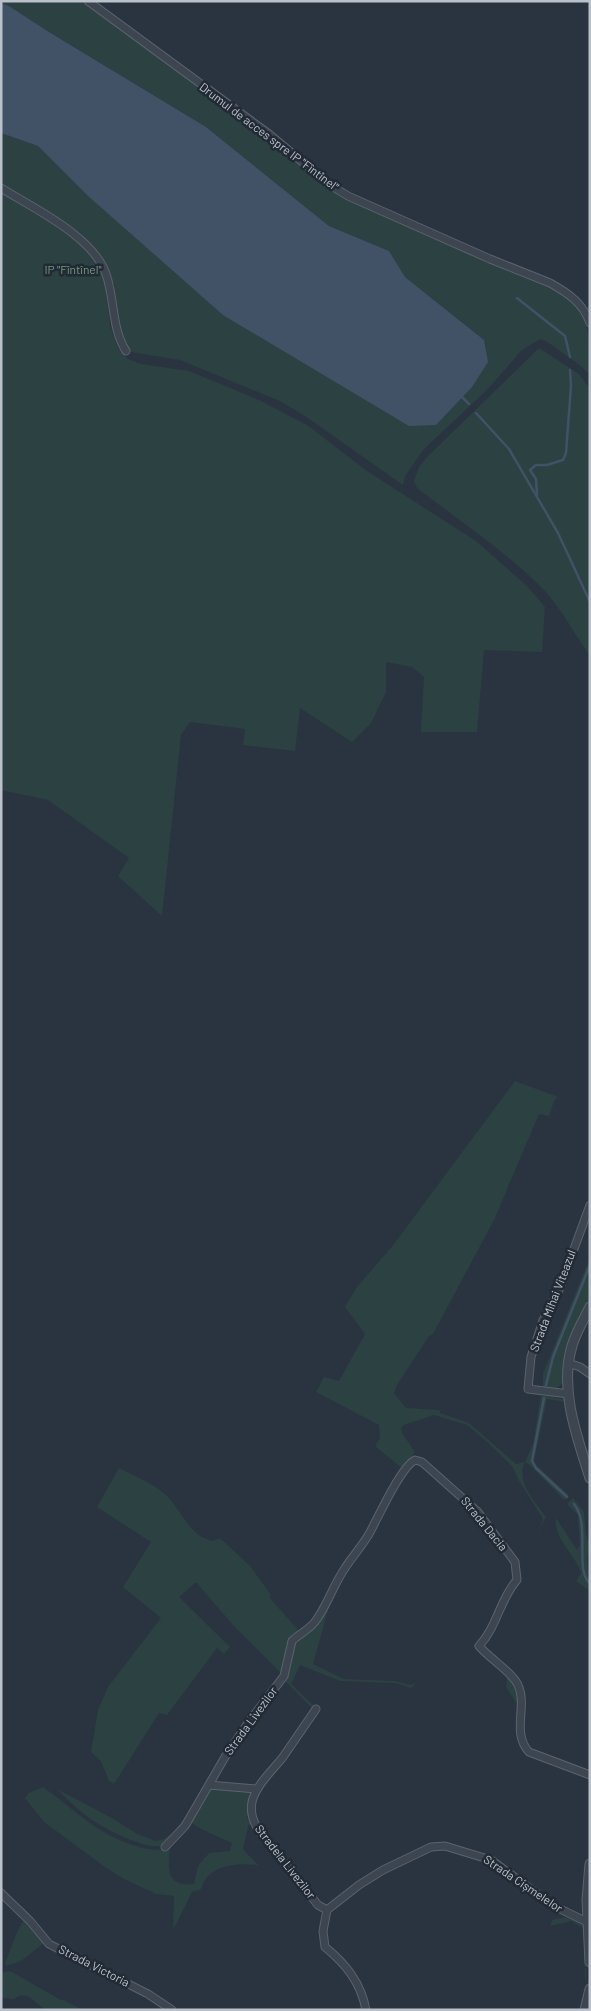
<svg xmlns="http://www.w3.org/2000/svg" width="591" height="2011" font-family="Barlow,sans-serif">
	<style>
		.green { fill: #2c4142 }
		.water { fill: #415267 }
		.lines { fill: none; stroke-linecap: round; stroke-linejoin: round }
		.stream { stroke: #415267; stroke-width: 2.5 }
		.minor-casing { stroke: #5b636d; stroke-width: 9 }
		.tertiary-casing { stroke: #5b636d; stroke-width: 11 }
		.minor { stroke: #3d4550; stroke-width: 7 }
		.tertiary { stroke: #3d4550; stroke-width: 9 }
		.labels { text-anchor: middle; stroke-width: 5; stroke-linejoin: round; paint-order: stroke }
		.street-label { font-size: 12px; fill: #bac1ca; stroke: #222a35 }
		.park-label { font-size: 12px; fill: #73997b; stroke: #222a35 }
	</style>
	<rect width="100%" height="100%" fill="#293440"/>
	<g class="green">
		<path d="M1,1h79l187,136 59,49 38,21 70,32 117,49c40,22 39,45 39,87l-9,-9 -35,-25 -6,-2 -18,11 -36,41 -62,58 -19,27 -2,9 -98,-69 -25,-15 -100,-41 -49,-8c-15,-19 -14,-46 -17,-69l-8,8 4,34 8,23 10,11 13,5 48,7 70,29 48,25 60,46 109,70 52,46 17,20 -3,45 -58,-2 -7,82h-56l3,-55 -12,-10 -26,-5v30l-15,31 -19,19 -52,-34 -5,43 -52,-6 2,-16 -55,-7 -9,13 -19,181 -44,-40 11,-18 -81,-58 -47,-10v-657l37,13 49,49 397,145 -79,-63 -16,-26 -60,-25 -123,-99 -157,-95 -40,-26 -8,-3z"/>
		<path d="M539,348l40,26 11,15v267c-17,-24 -31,-52 -52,-72 -37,-36 -81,-65 -121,-96l-3,-7 5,-14 9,-11z"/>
		<path d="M515,1081l43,16 -4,4 -5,15 -10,-2 -45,106 -61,114 -4,2 -32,49 -3,8 12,15 32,2 2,1v2l29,10 47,41 9,-2 8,-18 8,-49 26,5 9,43 -2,1 -9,-42 -18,-3 -13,62 3,5 32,29 -5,5 -34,-35 -5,-3c-10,19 10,40 21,55l-25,44 20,-36 2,-5 -1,-3 -23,-36 -7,-15 -28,-27 -17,-14 -33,-10 -30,10 -3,3 1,5 13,19 -12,17 -28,-23 5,-8 -1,-13 -63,-33 8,-15 15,4 26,-47 -20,-27 12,-20 37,-43z"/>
		<polygon points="590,1257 590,1298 569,1344 565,1381 557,1388 543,1388 543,1374"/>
		<path d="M119,1468c15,8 34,15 47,27 17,16 22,41 47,46l7,-3 30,28 21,29 -2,2 30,34c-22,16 -8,25 -17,43l-49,-49 -37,-43 -17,15 51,50 -6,7 -7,-6 -50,67 -8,-2 -45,71 -5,-3 -8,-20 -10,-9 7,-42 10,-23 53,-69 -38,-31 28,-45 -54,-35z"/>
		<path d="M573,1498l11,14 2,23 4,9 -3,18 3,29 -14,-10 5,-8c-6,-20 -28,-34 -25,-55l21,32 3,-5 -2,-30 -11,-11z"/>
		<path d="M330,1603l-17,61 31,15 51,2 15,4 6,-2 -5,5 -15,-5 -56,-2 -40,-16 -9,19 23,22 -2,2 -27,-27c5,-11 2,-24 7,-34 5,-11 18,-15 26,-24 5,-6 7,-14 12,-20z"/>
		<path d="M507,1677c12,10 15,36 9,50v-24l-10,-16z"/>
		<path d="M211,1786l39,6 2,2 -5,24 4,6 -3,2 -5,23 15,16c-20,-2 -50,-1 -57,24l-9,3 -19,38 1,-34 -18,-2 -32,-15 -19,-12 -61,-45 -19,-24 4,-5 14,-6c16,11 29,23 44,34 17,13 62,37 83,26 -2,20 -5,41 24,37l4,-18 11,-13 21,-2 2,-8 -29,-13 -13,-8z"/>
		<path d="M57,1789l55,29 25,16 19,7 8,-2 10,-7 17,-23 1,1c-7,10 -20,34 -33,36 -16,3 -58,-19 -71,-29 -11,-8 -21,-18 -31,-28z"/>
		<polygon points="566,1917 584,1926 586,1979 585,1979 583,1928 571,1921 550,1926 552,1920"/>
		<path d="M24,1920l21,22 -24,19 -15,5 -1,-3c7,-15 9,-29 19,-43z"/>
		<path d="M10,1971l51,29h3l18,10c-11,0 -23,1 -33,0 -13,-2 -20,-23 -35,-11l-13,-1v-25z"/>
	</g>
	<polygon class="water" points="1,3 9,6 49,32 206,127 329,226 389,251 405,277 484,340 488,362 472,387 436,425 409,426 223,315 87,195 38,146 1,133"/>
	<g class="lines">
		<g class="stream">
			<polyline points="517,298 565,336 570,357"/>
			<polyline points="461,396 469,404"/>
			<polyline points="476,413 509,449 558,533 590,602"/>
			<polyline points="537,495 536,479 530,470 536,465 547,465 563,460 566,453 571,386 570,370"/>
			<polyline points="546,1385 553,1357 590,1265"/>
			<polyline points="544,1398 532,1461 536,1468 567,1497"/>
			<path d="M574,1504c17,20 0,67 16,79"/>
		</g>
		<g class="minor-casing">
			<g id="minor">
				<path d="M88,1l181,133 61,51 18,11 142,63 60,24c18,10 33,20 40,40"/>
				<path d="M1,188c32,20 92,48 105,86 9,25 5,53 20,77"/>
				<polyline points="568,1363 580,1367 590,1374"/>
				<polyline points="569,1394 528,1389 531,1357 537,1339 543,1320 559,1290 590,1205"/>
				<path d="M316,1709c-11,16 -22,32 -33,48 -11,14 -27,28 -31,45 -2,11 1,19 7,29l59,74 9,5"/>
				<polyline points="209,1785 257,1789"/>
				<path d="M165,1847l20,-21 40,-69 23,-34 36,-47 8,-35c8,-8 19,-12 25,-22 11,-16 17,-35 28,-51 7,-11 17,-22 24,-34 9,-16 31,-66 46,-74l7,2 55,49 38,51 2,18c-17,19 -20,47 -38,66 10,12 34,27 39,39 10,22 -7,47 11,67l61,23"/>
				<polyline points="1,1893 30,1921 49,1944 148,1994 172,2010"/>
				<polyline points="327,1910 359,1885 383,1870 431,1847 445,1846 491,1860 554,1906 587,1922"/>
				<path d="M327,1910l-4,21 2,16c21,17 36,36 41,63"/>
			</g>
		</g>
		<g class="tertiary-casing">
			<g id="tertiary">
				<path d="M590,1307c-6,12 -14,25 -18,39 -13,43 5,91 18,132"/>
				<polyline points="590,1864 587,1900 590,1962"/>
				<polyline points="585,2010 590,1989"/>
			</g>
		</g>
		<use href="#minor" class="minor"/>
		<use href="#tertiary" class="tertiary"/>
	</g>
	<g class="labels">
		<g class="street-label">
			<text transform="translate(269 137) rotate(37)" y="4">Drumul de acces spre IP "Fîntînel"</text>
			<text transform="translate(553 1301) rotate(-69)" y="4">Strada Mihai Viteazul</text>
			<text transform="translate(484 1524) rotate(51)" y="4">Strada Dacia</text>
			<text transform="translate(251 1721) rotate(-54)" y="4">Strada Livezilor</text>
			<text transform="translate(285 1862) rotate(52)" y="4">Stradela Livezilor</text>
			<text transform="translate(523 1884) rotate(34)" y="4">Strada Cișmelelor</text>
			<text transform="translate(94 1966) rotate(27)" y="4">Strada Victoria</text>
		</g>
		<g class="park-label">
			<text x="73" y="274">IP "Fîntînel"</text>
		</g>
	</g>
	<rect width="591" height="2011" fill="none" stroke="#bac1ca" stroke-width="5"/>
</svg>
